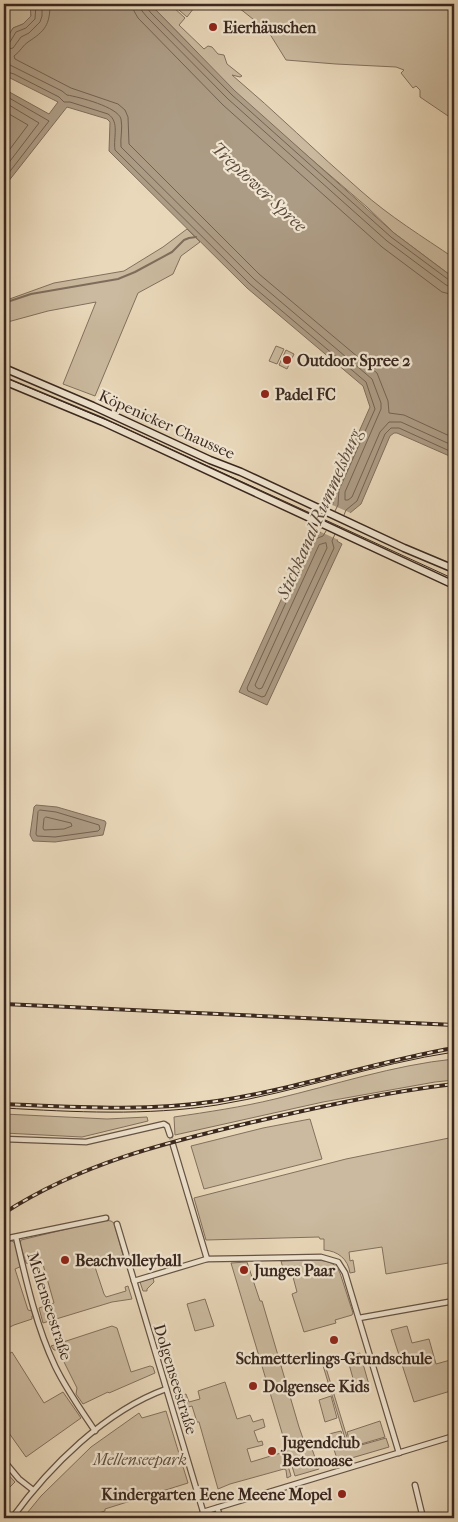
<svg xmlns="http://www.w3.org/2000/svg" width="458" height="1522" font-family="'IM FELL French Canon',serif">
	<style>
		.green { fill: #cbba9f; stroke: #82705e }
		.water { fill: #ad9c85; stroke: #7f6d5c }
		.pier { fill: #e9d8ba }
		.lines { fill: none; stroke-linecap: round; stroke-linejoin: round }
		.shore { stroke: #736252; stroke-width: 1 }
		.stream { stroke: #7f6d5c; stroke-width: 2 }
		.street-tunnel { stroke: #c6b59b; stroke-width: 4.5; stroke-dasharray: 4.5 2; stroke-linecap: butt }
		.street-casing { stroke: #655345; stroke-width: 7 }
		.secondary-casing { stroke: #39271e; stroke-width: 9 }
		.street { stroke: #f1e6d2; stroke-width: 4.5 }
		.secondary { stroke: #f1e6d2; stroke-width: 6 }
		.tram { stroke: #39271e; stroke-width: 1 }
		.rail-casing { stroke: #39271e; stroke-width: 4 }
		.rail { stroke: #f1e6d2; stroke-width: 2; stroke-dasharray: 5.5; stroke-linecap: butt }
		.poi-dot { fill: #8f2418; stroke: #f1e6d2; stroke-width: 2 }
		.labels { text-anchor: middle; stroke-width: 4.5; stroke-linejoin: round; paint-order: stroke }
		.poi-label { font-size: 16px; font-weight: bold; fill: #39271e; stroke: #f1e6d2; text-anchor: start }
		.street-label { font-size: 16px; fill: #39271e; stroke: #f1e6d2 }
		.park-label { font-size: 16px; font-style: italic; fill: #5e4c3e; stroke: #f1e6d2 }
		.water-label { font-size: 18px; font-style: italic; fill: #5c4a3d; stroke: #f1e6d2 }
	</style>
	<rect width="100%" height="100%" fill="#e9d8ba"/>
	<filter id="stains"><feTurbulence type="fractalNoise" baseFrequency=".004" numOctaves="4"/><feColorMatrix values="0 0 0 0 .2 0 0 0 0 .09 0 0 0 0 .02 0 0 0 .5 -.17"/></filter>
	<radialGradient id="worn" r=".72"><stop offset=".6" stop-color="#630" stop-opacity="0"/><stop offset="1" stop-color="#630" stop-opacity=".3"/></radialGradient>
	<g class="green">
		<polygon points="4,4 30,4 31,16 23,24 13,28 7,39 4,38"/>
		<path d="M150,4h21l1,2 13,12 -6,7 25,24 4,-3 4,1 6,7 6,1 3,9 15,12 -2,1 -8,-2c44,37 85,78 129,116 28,25 62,46 93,67v20l-60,-45 -27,-26 -170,-146v-9z"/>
		<polygon points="172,4 197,4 187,17"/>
		<polygon points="234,4 454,4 454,120 420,97 420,90 416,86 413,88 401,73 404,70 396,67 336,64 286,60 268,31"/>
		<polygon points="187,229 200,242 181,256 173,274 138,293 95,396 63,384 96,302 48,311 4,323 4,301 54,283 124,271 163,247"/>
		<polygon points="276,346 284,349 277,364 269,361"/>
		<polygon points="286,350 294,354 287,369 279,365"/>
		<path d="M454,1059v21l-19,2 -112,20 -148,33 -1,-18c34,-5 68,-10 101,-18 59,-14 119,-34 179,-40z"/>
		<polygon points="4,1114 107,1119 147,1117 148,1121 82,1137 4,1133"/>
		<polygon points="310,1119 322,1159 204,1189 191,1146 263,1128"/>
		<path d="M454,1137v125l-68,12 -4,-27 -33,5 1,9 3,-1 2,12 -5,1c-2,-14 -12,-22 -26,-23v-11h-4l-1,-2 -113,3 -12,-42 152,-39z"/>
		<polygon points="104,1220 111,1221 114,1223 123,1255 94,1264 104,1294 106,1297 126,1291 125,1287 128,1286 132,1299 112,1302 43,1323 39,1308 54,1303 42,1261 29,1264 26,1263 20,1244 21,1240"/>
		<polygon points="12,1241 15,1243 22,1266 15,1269 28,1310 32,1311 34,1315 32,1316 32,1319 14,1325 4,1330 4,1243"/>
		<path d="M281,1261c12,0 41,-3 50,2 6,3 8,7 10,13l12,37 -1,2 -17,5 1,3 -32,9 -12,-38 5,-2 -4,-15 -8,-2z"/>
		<polygon points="247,1262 260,1301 262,1301 299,1427 306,1447 311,1446 319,1469 295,1476 231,1263"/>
		<polygon points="153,1278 154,1282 147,1289 147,1291 143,1291 140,1282"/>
		<polygon points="205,1299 214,1326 195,1331 187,1304"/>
		<polygon points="112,1326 117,1328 131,1372 150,1366 153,1367 155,1373 109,1393 108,1392 83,1404 76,1394 77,1388 58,1350 54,1350 51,1346"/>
		<polygon points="407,1326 412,1343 429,1339 436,1364 454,1359 454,1390 414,1402 391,1330"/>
		<polygon points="12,1352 44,1403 63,1392 81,1418 26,1457 4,1426 4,1357"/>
		<polygon points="360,1353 369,1385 356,1389 347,1357"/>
		<polygon points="323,1358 350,1447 348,1448 321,1359"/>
		<polygon points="225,1382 237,1419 250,1415 253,1422 263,1419 265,1427 254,1431 258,1442 262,1441 263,1445 247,1449 251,1462 284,1452 291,1476 287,1478 286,1470 284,1469 230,1484 218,1489 199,1422 197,1422 192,1406 181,1409 177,1397 186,1394 189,1402 200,1399 198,1391"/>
		<polygon points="331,1396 337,1418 325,1422 319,1400"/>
		<polygon points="166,1411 188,1483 105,1509 105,1511 82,1518 23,1518 41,1496 91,1447 139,1413 142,1418"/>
		<polygon points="380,1421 385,1437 351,1447 347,1432"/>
		<polygon points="341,1431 347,1449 386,1438 389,1447 338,1462 329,1434"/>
		<polygon points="4,1470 15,1482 4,1493"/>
	</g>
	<g class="water">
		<polygon points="30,4 150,4 235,91 394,233 454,278 454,458 397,433 394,433 390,436 361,504 350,513 337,541 342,544 267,705 239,692 313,530 320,533 333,504 333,490 370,407 363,386 247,288 109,151 110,122 107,119 67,107 4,187 4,89 49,114 58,102 4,75 4,38 7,38 13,28 23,24 31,16"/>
		<polygon points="36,805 57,807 105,821 106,823 103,835 55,842 33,841 30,835 34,807"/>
	</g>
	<polygon class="pier" points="330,504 353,514 340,540 343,542 312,528 318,530"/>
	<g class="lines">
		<g class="shore">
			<path d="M50,4c0,21 -5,27 -22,38 -5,3 -8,10 -14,14l1,3 56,29 47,16 7,6 3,7 1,27 130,130 118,99 11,28 1,12 15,2 50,23"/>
			<polyline points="133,4 134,11 138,18 223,105 382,247 442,292 454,295"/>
			<polyline points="140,4 142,11 147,17 228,99 387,241 446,285 454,288"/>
			<polyline points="147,4 147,8 151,13 232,95 391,237 449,280 454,281"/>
			<polyline points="4,43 10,42 16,32 26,28 35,19 36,4"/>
			<polyline points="4,50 13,48 21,37 29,33 40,22 42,16 42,4"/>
			<path d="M4,64l6,1 52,26 5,4c12,2 51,12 54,24 2,9 -1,19 0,28l133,132 118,100 9,24v6l-36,83v8h3l4,-3 28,-65 9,-10h12l53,24"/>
			<path d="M4,71l10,3 45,23 5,5h6l38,12c12,8 5,23 7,36l135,134 116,98 9,27 -36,81 -1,15 -3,6"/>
			<polyline points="4,95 49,121 4,179"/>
			<polyline points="4,102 39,123 4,169"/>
			<polyline points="4,111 28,125 4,157"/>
			<polyline points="344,515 346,510 357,501 385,434 391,428 399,428 454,453"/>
			<polyline points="326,531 323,536 315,539 247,688 248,691 262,697 265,696 334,548 332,541 335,534"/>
			<polygon points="326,543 327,548 262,688 259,689 256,687 255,685 319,545"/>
			<polygon points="40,810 56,812 99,825 100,829 98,831 55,837 37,836 36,834 38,812"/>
			<polygon points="46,817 71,823 72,826 64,829 44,830 43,828 44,819"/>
		</g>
		<polyline class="stream" points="4,303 31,294 118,279 135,272 172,252 184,240 189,238 196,237"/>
		<polyline class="street-tunnel" points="170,1135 173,1145"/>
		<g class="street-casing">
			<g id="street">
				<polyline points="4,1139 86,1142 164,1124 167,1126 170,1135"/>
				<polyline points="173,1145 207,1259"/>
				<polyline points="117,1224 205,1518"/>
				<path d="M16,1237c10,43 20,89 39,129 11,23 26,44 40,65"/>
				<polyline points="4,1239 106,1218"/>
				<polyline points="134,1281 207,1259 321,1257 338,1262 345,1273 399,1453"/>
				<polyline points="359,1318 454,1301"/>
				<polyline points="4,1461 19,1479 33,1490"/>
				<polyline points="415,1485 423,1518"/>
				<polyline points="217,1508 221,1518"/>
				<polyline points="203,1512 454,1436"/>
				<path d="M12,1518c37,-51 93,-107 154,-129"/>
			</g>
		</g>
		<g class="secondary-casing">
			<g id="secondary">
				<polyline points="4,368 93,406 210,460 241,472 404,548 454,569"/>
				<polyline points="4,381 103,422 454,585"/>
			</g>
		</g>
		<use href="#street" class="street"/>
		<use href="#secondary" class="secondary"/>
		<g class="tram">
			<polyline points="4,377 116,424 454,579"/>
			<path d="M4,1108c70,4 142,8 213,-3 80,-13 157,-41 237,-53"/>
		</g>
		<g class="rail-casing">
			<g id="rail">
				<polyline points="4,1004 454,1025"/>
				<path d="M4,1104c71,3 142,8 213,-3 80,-12 157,-39 237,-53"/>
				<path d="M4,1213c78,-50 160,-70 249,-91 67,-15 133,-30 201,-38"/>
			</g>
		</g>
		<use href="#rail" class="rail"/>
	</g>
	<g class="poi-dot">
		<circle cx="213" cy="27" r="5"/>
		<circle cx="287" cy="360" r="5"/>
		<circle cx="265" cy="394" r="5"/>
		<circle cx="65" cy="1260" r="5"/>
		<circle cx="244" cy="1270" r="5"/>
		<circle cx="334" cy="1340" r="5"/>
		<circle cx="253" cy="1386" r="5"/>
		<circle cx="272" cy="1451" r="5"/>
		<circle cx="342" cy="1494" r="5"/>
	</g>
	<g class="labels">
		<g class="poi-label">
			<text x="223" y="33">Eierhäuschen</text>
			<text x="297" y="366">Outdoor Spree 2</text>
			<text x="275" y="400">Padel FC</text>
			<text x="75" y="1266">Beachvolleyball</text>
			<text x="254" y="1276">Junges Paar</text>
			<text x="334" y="1364" text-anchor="middle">Schmetterlings-Grundschule</text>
			<text x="263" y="1392">Dolgensee Kids</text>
			<text x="282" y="1448">Jugendclub<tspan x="282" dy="18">Betonoase</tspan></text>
			<text x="332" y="1500" text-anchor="end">Kindergarten Eene Meene Mopel</text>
		</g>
		<g class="street-label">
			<text transform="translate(167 424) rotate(24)" y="6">Köpenicker Chaussee</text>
			<text transform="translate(50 1306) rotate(72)" y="6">Mellenseestraße</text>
			<text transform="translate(176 1379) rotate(73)" y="6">Dolgenseestraße</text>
		</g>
		<g class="park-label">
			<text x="140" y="1465">Mellenseepark</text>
		</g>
		<g class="water-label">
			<text transform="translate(259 187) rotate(43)" y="6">Treptower Spree</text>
			<text transform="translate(319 514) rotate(-66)" y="6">Stichkanal Rummelsburg</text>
		</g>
	</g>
	<rect width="458" height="1522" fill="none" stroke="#e9d8ba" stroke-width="20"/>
	<rect x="5" y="5" width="448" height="1512" fill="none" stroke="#39271e" stroke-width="2.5"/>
	<rect x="10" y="10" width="438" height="1502" fill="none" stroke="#39271e"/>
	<rect width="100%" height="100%" filter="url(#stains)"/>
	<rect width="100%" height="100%" fill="url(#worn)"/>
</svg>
